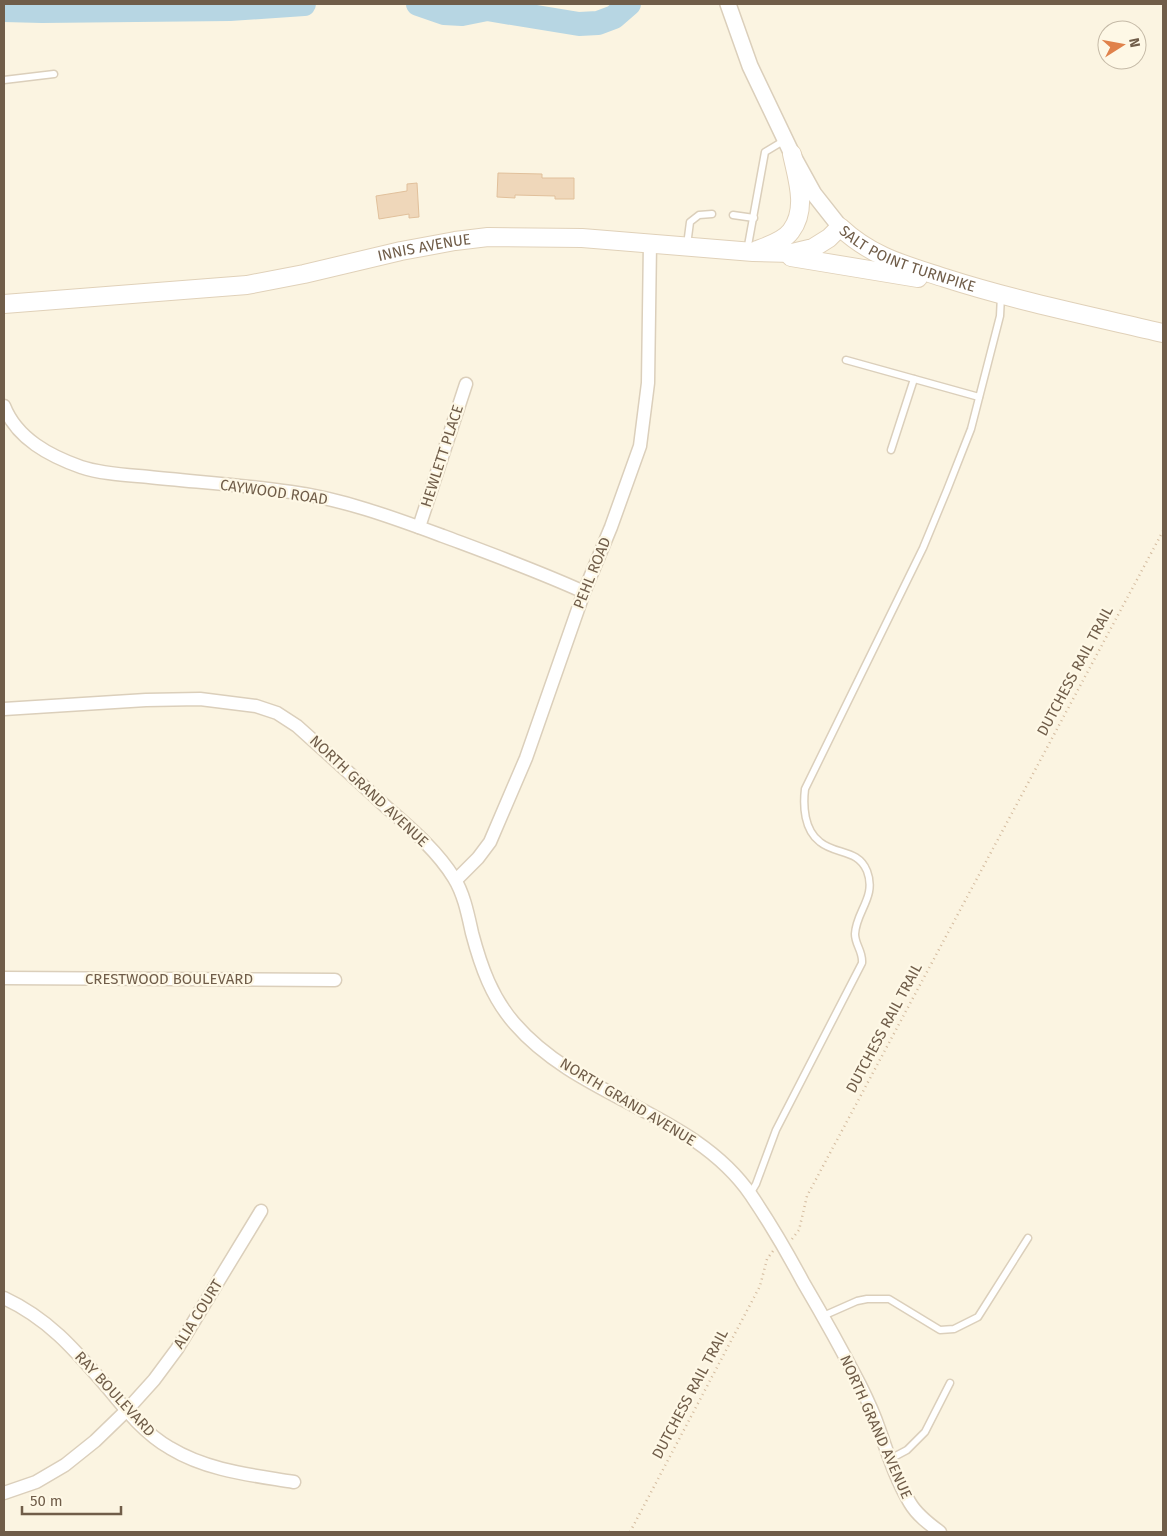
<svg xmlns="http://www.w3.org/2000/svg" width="1167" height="1536" font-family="'Fira Sans',sans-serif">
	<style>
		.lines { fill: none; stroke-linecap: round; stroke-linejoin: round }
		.river { stroke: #b7d6e3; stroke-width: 24 }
		.building { fill: #efd7ba; stroke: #e1c09b }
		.service-casing { stroke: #dbcfbb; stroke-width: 9 }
		.minor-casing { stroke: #dbcfbb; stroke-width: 15 }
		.tertiary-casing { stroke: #dbcfbb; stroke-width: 18 }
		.secondary-casing { stroke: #e0d1b9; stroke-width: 20 }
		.path { stroke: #d3ba9d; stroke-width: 2.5; stroke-dasharray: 1 4; stroke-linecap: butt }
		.service { stroke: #fff; stroke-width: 6 }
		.minor { stroke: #fff; stroke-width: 12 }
		.tertiary { stroke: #fff; stroke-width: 15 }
		.secondary { stroke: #fff; stroke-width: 18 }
		.labels { text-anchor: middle; stroke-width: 4.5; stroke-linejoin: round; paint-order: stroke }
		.street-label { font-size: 15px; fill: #705d49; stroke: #fef8e6 }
	</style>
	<rect width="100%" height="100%" fill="#fbf4e1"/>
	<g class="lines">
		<g class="river">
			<polyline points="418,4 444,13 462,14 487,9 579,24 598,23 614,17 629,4"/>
			<polyline points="4,10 42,11 230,9 304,4"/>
		</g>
	</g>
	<g class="building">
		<polygon points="498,173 542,174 542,178 574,178 574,199 555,199 555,196 515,195 515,198 497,197"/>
		<polygon points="417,183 419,217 409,218 409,214 379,219 376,196 407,191 407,184"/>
	</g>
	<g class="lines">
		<g class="service-casing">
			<g id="service">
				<polyline points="4,80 54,74"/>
				<polyline points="733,215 754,218"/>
				<polyline points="687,245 690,222 699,215 712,214"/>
				<polyline points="747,251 765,152 785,140"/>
				<polyline points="846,360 979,397"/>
				<polyline points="891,450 914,379"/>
				<path d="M750,1194l6,-10 20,-54 86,-167c1,-12 -7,-18 -7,-29 1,-23 22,-37 12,-63 -9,-22 -31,-16 -47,-29 -16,-12 -17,-36 -15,-53l118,-241 24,-58 24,-61 29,-113 1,-20"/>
				<polyline points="823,1316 857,1301 867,1299 889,1299 940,1330 954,1329 978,1317 1028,1238"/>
				<polyline points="890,1459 907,1450 925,1432 950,1383"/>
			</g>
		</g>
		<g class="minor-casing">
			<g id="minor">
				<path d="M4,406c13,33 46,50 77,61 21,7 46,8 68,10 47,5 95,8 142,15 52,7 103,26 152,44 48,18 95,35 141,56"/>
				<polyline points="419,527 466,384"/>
				<path d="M4,709l142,-9 54,-1 56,7 21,7 20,13c29,26 58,52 87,79 25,22 52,44 70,73 10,16 14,37 18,55 9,34 20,65 43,91 65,75 179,88 236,171 19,28 36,57 52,87 20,34 39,68 57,103 7,14 14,29 19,44 9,25 17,51 31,74 7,12 19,21 30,29"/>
				<polyline points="456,880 478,858 490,842 526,758 584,592 611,527 640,446 648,383 650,243"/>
				<polyline points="4,978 335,980"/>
				<path d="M4,1298c45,21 71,52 103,89 18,22 38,47 63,61 38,23 82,27 124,34"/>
				<polyline points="4,1493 36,1482 65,1465 95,1441 126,1411 154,1380 177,1349 261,1211"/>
			</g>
		</g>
		<g class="tertiary-casing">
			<polyline id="tertiary" points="728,4 750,66 792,154 814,194 840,227"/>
		</g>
		<g class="secondary-casing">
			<g id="secondary">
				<path d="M757,250c11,-4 27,-9 34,-19 17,-22 6,-53 1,-77"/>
				<polyline points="791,257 918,278"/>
				<path id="s1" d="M4,304l243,-19 57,-11 97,-23 54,-10 33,-4 94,1 171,14 39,1 21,-5 16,-10 11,-11c32,30 65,38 105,51 72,23 145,38 218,55"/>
			</g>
		</g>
		<g class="path">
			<polyline points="792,1239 799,1230 807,1196 1163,531"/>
			<polyline points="630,1532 760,1286 767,1259 773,1251"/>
		</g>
		<use href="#service" class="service"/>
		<use href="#minor" class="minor"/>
		<use href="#tertiary" class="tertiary"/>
		<use href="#secondary" class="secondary"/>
	</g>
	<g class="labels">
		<g class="street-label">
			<text dy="5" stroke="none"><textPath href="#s1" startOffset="425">INNIS AVENUE</textPath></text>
			<text dy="5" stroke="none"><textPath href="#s1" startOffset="926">SALT POINT TURNPIKE</textPath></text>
			<text transform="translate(442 456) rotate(-72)" y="5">HEWLETT PLACE</text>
			<text transform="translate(274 492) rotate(8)" y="5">CAYWOOD ROAD</text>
			<text transform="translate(592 573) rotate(-68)" y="5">PEHL ROAD</text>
			<text transform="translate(1075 671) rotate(-62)" y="5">DUTCHESS RAIL TRAIL</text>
			<text transform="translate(369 791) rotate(43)" y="5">NORTH GRAND AVENUE</text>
			<text x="169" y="984">CRESTWOOD BOULEVARD</text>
			<text transform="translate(884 1028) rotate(-62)" y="5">DUTCHESS RAIL TRAIL</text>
			<text transform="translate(628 1102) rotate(31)" y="5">NORTH GRAND AVENUE</text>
			<text transform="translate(198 1314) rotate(-58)" y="5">ALIA COURT</text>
			<text transform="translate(115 1394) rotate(47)" y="5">RAY BOULEVARD</text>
			<text transform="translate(690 1394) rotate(-62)" y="5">DUTCHESS RAIL TRAIL</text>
			<text transform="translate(876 1427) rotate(66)" y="5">NORTH GRAND AVENUE</text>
		</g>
	</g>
	<rect width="1167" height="1536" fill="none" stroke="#705d49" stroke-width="10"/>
	<g transform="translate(1122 45) rotate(79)"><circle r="24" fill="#fef8e6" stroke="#c5baa7"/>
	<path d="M0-4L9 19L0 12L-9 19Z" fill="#e0824b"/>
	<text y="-8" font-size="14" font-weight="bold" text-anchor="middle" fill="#705d49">N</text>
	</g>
	<path d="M22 1506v8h99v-8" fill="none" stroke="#705d49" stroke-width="2.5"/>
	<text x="30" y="1506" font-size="15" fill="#705d49" stroke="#fef8e6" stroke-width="4" paint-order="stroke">50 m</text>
</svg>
